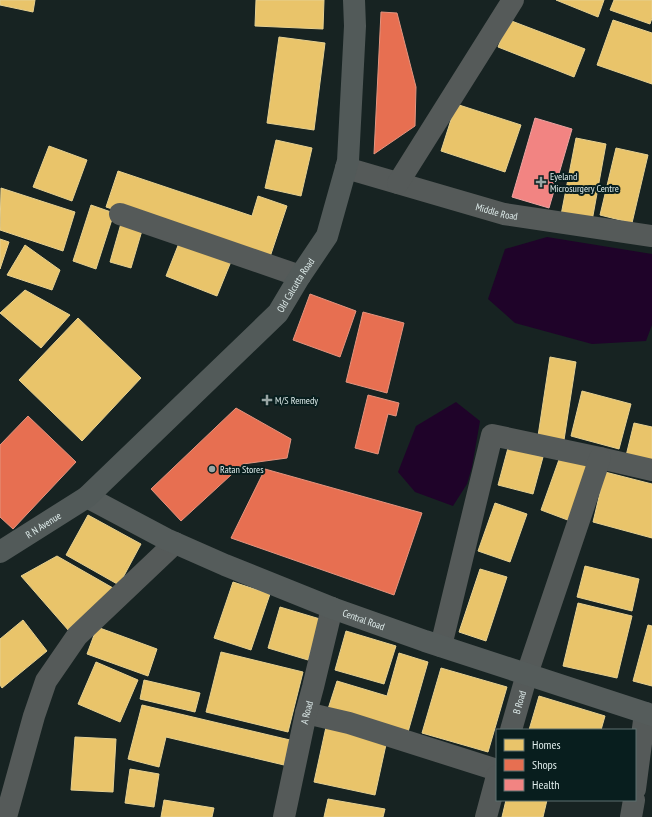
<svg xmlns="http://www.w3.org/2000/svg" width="652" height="817" font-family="'PT Sans Narrow',sans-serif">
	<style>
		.water { fill: #1f0329 }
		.homes { fill: #e9c46a; stroke: #e6d090 }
		.shops { fill: #e76f51; stroke: #e4947f }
		.health { fill: #f28482; stroke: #eca3a1 }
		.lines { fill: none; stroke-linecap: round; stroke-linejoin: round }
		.street { stroke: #555a59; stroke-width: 22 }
		.secondary { stroke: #555c5b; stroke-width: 22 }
		.primary { stroke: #525a59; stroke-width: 22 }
		.poi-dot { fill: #98a5a4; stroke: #081e1e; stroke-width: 1.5 }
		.labels { text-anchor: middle; stroke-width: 4; stroke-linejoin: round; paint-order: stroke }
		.poi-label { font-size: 10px; fill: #deebea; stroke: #081e1e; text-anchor: start }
		.street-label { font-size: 10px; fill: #deebea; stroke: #081e1e }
	</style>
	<rect width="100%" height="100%" fill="#172322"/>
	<g class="water">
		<polygon points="547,237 652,254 652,325 646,341 592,344 515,323 488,299 505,249"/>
		<polygon points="456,402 480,421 472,467 467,484 453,506 415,492 398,472 416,426"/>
	</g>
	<g class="homes">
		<polygon points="0,0 35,0 33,12 0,5"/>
		<polygon points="256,0 324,0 323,29 255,26"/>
		<polygon points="556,0 604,0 598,17"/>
		<polygon points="614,0 652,0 652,18 650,24 610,10"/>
		<polygon points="509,20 585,49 574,77 498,47"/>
		<polygon points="613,20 652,33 652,84 597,65"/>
		<polygon points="279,37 325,43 314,130 267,123"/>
		<polygon points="456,104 521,125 505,172 441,151"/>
		<polygon points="576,138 606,144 592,221 561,215"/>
		<polygon points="276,140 312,148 301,196 265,188"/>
		<polygon points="49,146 87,160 72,201 33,187"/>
		<polygon points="616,148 648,155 632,223 600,215"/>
		<polygon points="118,171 252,216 258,196 287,206 269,260 106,207"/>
		<polygon points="1,188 75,212 63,251 0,230"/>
		<polygon points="91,205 114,213 96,269 73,261"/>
		<polygon points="122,220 143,227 131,268 110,262"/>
		<polygon points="181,238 232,259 217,296 166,276"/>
		<polygon points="0,239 9,242 0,269"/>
		<polygon points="25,245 60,270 52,290 7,275"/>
		<polygon points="25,290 70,315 41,348 0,313"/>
		<polygon points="78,318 141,378 82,441 19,380"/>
		<polygon points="550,357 576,362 564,440 538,436"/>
		<polygon points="582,391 631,404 619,449 571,436"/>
		<polygon points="634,423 652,427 652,466 625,460"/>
		<polygon points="508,448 543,457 533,494 498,485"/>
		<polygon points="561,454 593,465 573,522 541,510"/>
		<polygon points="605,472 652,484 652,538 593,522"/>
		<polygon points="495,503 527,514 510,562 478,551"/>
		<polygon points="88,515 141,544 119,585 66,555"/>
		<polygon points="57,556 113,588 69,631 21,576"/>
		<polygon points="585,566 639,579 632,611 577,597"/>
		<polygon points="480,569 507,577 486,641 459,632"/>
		<polygon points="233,582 270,594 251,650 214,638"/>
		<polygon points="578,603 632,616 617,678 563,666"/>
		<polygon points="280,607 320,619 308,660 268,648"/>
		<polygon points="23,620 47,651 2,688 0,685 0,639"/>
		<polygon points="648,625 652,626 652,686 633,681"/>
		<polygon points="97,627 157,649 148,676 87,654"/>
		<polygon points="346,631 396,646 384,684 335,670"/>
		<polygon points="221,652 303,672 288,732 206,712"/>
		<polygon points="399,653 428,662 408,732 328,709 337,681 387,696"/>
		<polygon points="96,662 138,680 120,722 78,704"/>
		<polygon points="441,668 507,687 488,752 422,733"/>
		<polygon points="144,680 200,693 195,712 140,699"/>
		<polygon points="539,696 605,716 601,730 529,730"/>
		<polygon points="142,705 290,740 284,765 166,737 159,767 128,759"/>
		<polygon points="326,727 387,740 375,795 314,782"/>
		<polygon points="75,737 116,739 113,792 71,790"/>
		<polygon points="130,769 159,774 154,807 125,803"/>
		<polygon points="328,799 385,809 383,817 324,817"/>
		<polygon points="164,800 214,808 212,817 161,817"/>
		<polygon points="506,800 547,800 543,817 502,817"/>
	</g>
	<g class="shops">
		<polygon points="381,12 397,13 416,87 415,126 374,154"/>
		<polygon points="310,294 356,311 340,357 293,340"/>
		<polygon points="363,312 404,323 387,393 346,382"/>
		<polygon points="368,395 399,403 396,416 388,414 378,454 355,448"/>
		<polygon points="236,408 291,439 287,458 243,464 181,521 151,489"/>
		<polygon points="28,416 76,462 13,529 0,517 0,445"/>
		<polygon points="265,469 422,513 394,595 231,538"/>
	</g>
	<polygon class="health" points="535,118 572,129 549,208 512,197"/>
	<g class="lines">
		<g class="street">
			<path id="s1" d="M346,168l158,46 148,22"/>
			<polyline points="398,183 513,0"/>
			<polyline points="120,214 300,276"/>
			<polyline points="441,646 492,435 600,458 652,470"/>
			<polyline points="306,713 349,723 497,770"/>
			<path id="s2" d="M511,730l16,-56 73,-216"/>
			<polyline points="635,789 645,713"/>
			<polyline points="6,817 34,716 46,681 77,636 175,543"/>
			<path id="s3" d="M284,817l22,-104 7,-26 19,-79"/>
			<polyline points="486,817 497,776"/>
			<polyline points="631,817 634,800"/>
		</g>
		<path class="secondary" id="s4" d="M87,497l79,42 59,26 107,43 93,33 227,74"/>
		<path class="primary" id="s5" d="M0,552l87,-55 191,-184 22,-37 27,-40 21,-75 7,-135 -1,-26"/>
	</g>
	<g class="poi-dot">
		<path d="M539 176h4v4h4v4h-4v4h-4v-4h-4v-4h4z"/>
		<path d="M265 394h4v4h4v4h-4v4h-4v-4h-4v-4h4z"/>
		<circle cx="212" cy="469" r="4"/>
	</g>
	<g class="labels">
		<g class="poi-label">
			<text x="550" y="180">Eyeland<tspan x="550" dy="12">Microsurgery Centre</tspan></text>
			<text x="275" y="404">M/S Remedy</text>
			<text x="220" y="473">Ratan Stores</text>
		</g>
		<g class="street-label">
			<text dy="4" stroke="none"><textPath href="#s1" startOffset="157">Middle Road</textPath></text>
			<text dy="4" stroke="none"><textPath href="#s5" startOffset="401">Old Calcutta Road</textPath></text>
			<text dy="4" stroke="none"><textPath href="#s5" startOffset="51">R N Avenue</textPath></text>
			<text dy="4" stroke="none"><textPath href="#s4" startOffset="303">Central Road</textPath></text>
			<text dy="4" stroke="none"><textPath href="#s2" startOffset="29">B Road</textPath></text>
			<text dy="4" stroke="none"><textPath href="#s3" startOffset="107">A Road</textPath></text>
		</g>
	</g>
	<rect x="496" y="729" width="140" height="72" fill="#081e1e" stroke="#5e7070"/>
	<rect x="504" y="739" width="20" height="12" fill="#e9c46a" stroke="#5e7070"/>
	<text x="532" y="749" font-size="12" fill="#deebea">Homes</text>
	<rect x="504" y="759" width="20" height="12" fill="#e76f51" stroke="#5e7070"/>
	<text x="532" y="769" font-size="12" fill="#deebea">Shops</text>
	<rect x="504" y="779" width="20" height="12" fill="#f28482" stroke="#5e7070"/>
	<text x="532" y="789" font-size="12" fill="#deebea">Health</text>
</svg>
